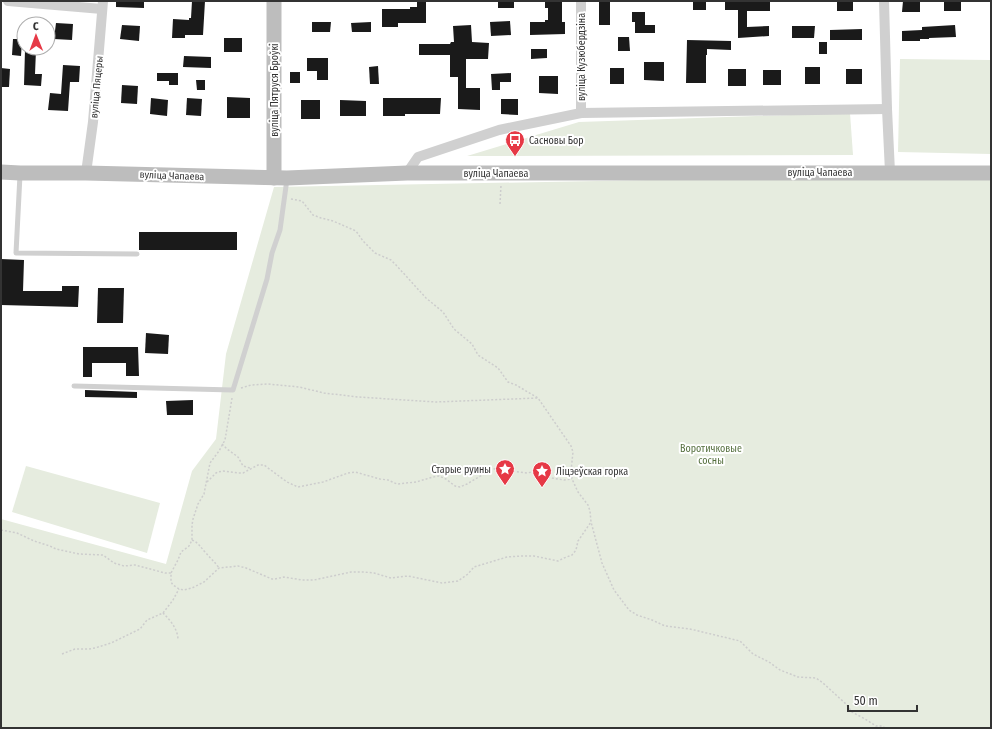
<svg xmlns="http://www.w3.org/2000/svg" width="992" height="729" font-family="'Fira Sans Condensed',sans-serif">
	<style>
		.green { fill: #e6ecdf }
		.building { fill: #1a1a1a }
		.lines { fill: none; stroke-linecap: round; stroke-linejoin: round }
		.path { stroke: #cdcdcd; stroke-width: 1.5; stroke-dasharray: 2 2; stroke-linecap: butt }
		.lane { stroke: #d0d0d0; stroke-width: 5 }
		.street { stroke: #d0d0d0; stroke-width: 10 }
		.secondary { stroke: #bdbdbd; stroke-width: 15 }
		.labels { text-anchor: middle; stroke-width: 4; stroke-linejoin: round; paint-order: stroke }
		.street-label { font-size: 10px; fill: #333; stroke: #fff }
		.poi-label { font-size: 10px; fill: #333; stroke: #fff; text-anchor: start }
		.park-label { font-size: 10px; fill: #56703f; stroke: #fff }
	</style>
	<rect width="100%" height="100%" fill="#fff"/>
	<g class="green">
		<polygon points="900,59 991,60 991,154 898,152"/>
		<polygon points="850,113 853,155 467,156 579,122"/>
		<polygon points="972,174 991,175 991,728 1,728 1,519 166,564 192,471 216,439 226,354 274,187"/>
		<polygon points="26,466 160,503 147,553 12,512"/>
	</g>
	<g class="building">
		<polygon points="116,1 144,1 144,8 116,7"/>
		<polygon points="192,1 205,1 203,35 185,35 185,38 172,38 173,19 189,20 189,18 191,18"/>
		<polygon points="417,1 426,1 426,23 398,23 398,27 382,27 382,9 410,9 410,7 417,7"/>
		<rect x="498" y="1" width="16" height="7"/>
		<polygon points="545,1 562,1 562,22 565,22 565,34 530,35 530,22 545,22 545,20 548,20 548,8 545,8"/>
		<rect x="599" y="1" width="11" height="24"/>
		<rect x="693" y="1" width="13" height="9"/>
		<polygon points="725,1 770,1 770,11 747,11 747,27 769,26 769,36 738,38 738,10 725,10"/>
		<rect x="837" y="1" width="16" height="10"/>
		<polygon points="903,1 920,1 920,12 902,12"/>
		<rect x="944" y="1" width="17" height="10"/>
		<polygon points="632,12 645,12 645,25 655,25 655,33 635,33 635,22 632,22"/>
		<polygon points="510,21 511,35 491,36 490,22"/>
		<polygon points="312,22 331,22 330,32 312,32"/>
		<polygon points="371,22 371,32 352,32 351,23"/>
		<polygon points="56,23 73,24 72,40 54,39"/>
		<polygon points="122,25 140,26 139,41 120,39"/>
		<polygon points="471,25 472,42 489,43 488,59 466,59 466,88 480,88 480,110 458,109 458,77 450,77 450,55 419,55 419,44 450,44 451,42 454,42 453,26"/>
		<polygon points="955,25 956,37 929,38 929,39 920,39 920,41 902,41 902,31 922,30 922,27"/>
		<polygon points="792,26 815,26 814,38 792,38"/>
		<polygon points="862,29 862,40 830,40 830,30"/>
		<polygon points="618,37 629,37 630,51 618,51"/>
		<rect x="224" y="38" width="18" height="14"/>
		<polygon points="13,39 22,39 21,56 12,55"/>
		<polygon points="687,40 731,41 731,50 707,49 707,55 706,55 706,83 686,83"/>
		<rect x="819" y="42" width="8" height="12"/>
		<polygon points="531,49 547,49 547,58 531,59"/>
		<polygon points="25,50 36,50 35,74 42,74 41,86 24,85"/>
		<polygon points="184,56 211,57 211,68 183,67"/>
		<polygon points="307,58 328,58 328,80 317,80 317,71 307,71"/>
		<polygon points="644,62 664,62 664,81 644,80"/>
		<polygon points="63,65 80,66 79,82 70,82 68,111 48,110 50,93 61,94"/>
		<polygon points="378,66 379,84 370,84 369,67"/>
		<rect x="805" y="67" width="15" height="17"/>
		<polygon points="1,68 10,69 9,87 1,87"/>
		<rect x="610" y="68" width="14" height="16"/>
		<rect x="728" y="69" width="18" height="17"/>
		<rect x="846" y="69" width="16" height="15"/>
		<rect x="763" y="70" width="18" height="15"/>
		<rect x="290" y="72" width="10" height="11"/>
		<polygon points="157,73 178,73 178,85 169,85 169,81 157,81"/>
		<polygon points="511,73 511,82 500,82 500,90 492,90 491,74"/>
		<polygon points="539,76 558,76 558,94 539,93"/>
		<polygon points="196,80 205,80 205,90 197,90"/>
		<polygon points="122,85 138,86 137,104 121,103"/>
		<polygon points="227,97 250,98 250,118 227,118"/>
		<polygon points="151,98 168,100 167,116 150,114"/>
		<polygon points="187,98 202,99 201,116 186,115"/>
		<polygon points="383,98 441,98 440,114 405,114 405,116 383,116"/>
		<polygon points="501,99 518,99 518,115 501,114"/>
		<rect x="301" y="100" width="19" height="19"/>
		<polygon points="340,100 366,101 366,116 340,116"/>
		<rect x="139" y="232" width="98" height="18"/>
		<polygon points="1,259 24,260 23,291 62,291 62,286 79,286 78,307 1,305"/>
		<polygon points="98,288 124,288 123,323 97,323"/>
		<polygon points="146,333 169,335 168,354 145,353"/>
		<polygon points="83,347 138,347 139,376 126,376 126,363 92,363 92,377 83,377"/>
		<polygon points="85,390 137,392 137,398 85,397"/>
		<polygon points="193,400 193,415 167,415 166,401"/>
	</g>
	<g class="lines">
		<g class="path">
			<polyline points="291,199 302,201 313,215 321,218 333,221 356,231 363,241 375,253 391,260 396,265 426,298 443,312 454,329 472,344 478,355 498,368 508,382 516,385 538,398 571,446 573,452 571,471 572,479 578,492 588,505 590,511 591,522 602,563 614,590 629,610 637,615 652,620 665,626 690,629 740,641 753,654 769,662 780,670 798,677 816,678 823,683 846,704 852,712 865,719 876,726 882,726 885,728"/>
			<polyline points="500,204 501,185"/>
			<polyline points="241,388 251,385 268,384 299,387 324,393 358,397 436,402 538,398"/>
			<polyline points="232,398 225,440 219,451 210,463 204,494 198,504 193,519 192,525 192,540 189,546 181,552 178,560 171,573 171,582 173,585 179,589 184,590 192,588 204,582 219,568 238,566 246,568 272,579 275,579 284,577 302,580 314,580 351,572 364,572 374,573 391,578 408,576 442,583 458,581 468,574 474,567 507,557 521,556 534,556 558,561 564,558 572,555 576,550 578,541 591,522"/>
			<polyline points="222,444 227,449 238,457 243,466 250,468"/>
			<polyline points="207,482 216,473 218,472 223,471 238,473 243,473 258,465 264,465 287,482 298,487 323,482 348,473 355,472 380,479 388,480 397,484 416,482 433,477 439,476 446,479 455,486 460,487 467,484 489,471 494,469 501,468 510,471 527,473 532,472 552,478 564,480 572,479"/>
			<polyline points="1,530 17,533 34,541 50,546 56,549 79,554 103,555 114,563 124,566 135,565 165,573 171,573"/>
			<path d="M192,540c7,3 9,8 14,13 4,5 9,9 13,15"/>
			<path d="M163,613c7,7 15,16 15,27"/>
			<polyline points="62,654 75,649 89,649 95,648 111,643 140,629 147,620 163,613 173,600 179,589"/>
		</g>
		<g class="lane">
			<polyline points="20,175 16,253 137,254"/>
			<polyline points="74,386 233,390 267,279 272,253 280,230 287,179"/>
		</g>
		<g class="street">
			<polyline points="8,1 102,9"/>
			<polyline points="581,1 581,113"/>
			<polyline points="884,1 887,109 890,172"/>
			<polyline points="86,173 93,122 103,1"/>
			<polyline points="407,173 418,157 499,130 581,113 887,109"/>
		</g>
		<g class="secondary">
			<polyline points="1,172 20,173 86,173 287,178 407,173 991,173"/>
			<polyline points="274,178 274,1"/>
		</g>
	</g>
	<defs>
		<g id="bus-pin" transform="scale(1)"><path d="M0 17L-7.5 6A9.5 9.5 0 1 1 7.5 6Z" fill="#e63946" stroke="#fff"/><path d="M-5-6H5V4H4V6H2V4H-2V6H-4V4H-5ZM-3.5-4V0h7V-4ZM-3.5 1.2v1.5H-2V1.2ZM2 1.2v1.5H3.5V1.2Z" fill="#fff"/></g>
		<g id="sight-pin" transform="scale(1)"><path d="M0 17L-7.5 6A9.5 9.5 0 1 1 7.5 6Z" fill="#e63946" stroke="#fff"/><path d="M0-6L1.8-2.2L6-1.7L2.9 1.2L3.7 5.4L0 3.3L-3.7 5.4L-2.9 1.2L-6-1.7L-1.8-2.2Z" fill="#fff"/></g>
	</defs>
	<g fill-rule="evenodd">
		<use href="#bus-pin" x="515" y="140"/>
		<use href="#sight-pin" x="505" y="469"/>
		<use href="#sight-pin" x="542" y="471"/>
	</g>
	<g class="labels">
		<g class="street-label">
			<text transform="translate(581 57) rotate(-90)" y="4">вуліца Кузюбердзіна</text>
			<text transform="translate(96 87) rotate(-85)" y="4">вуліца Пяцеры</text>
			<text transform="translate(274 90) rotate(-90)" y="4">вуліца Пятруся Броўкі</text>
			<text x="820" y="176">вуліца Чапаева</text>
			<text x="496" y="177">вуліца Чапаева</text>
			<text transform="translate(172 175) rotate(2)" y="4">вуліца Чапаева</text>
		</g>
		<g class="poi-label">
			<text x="529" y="144">Сасновы Бор</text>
			<text x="491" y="473" text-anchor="end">Старые руины</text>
			<text x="556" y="475">Ліцэеўская горка</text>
		</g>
		<g class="park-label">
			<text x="711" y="452">Воротичковые<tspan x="711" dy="12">сосны</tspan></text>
		</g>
	</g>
	<rect width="992" height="729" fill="none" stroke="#333333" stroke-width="4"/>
	<g transform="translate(36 36) rotate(359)"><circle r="19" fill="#ffffff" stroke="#adadad"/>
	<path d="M0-3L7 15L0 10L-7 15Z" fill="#e63946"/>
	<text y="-6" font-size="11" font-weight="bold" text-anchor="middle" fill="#333333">С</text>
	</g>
	<path d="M848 705v6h69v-6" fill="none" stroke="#333333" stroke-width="2"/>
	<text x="854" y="705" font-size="12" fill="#333333" stroke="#ffffff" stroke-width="3" paint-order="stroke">50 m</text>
</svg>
